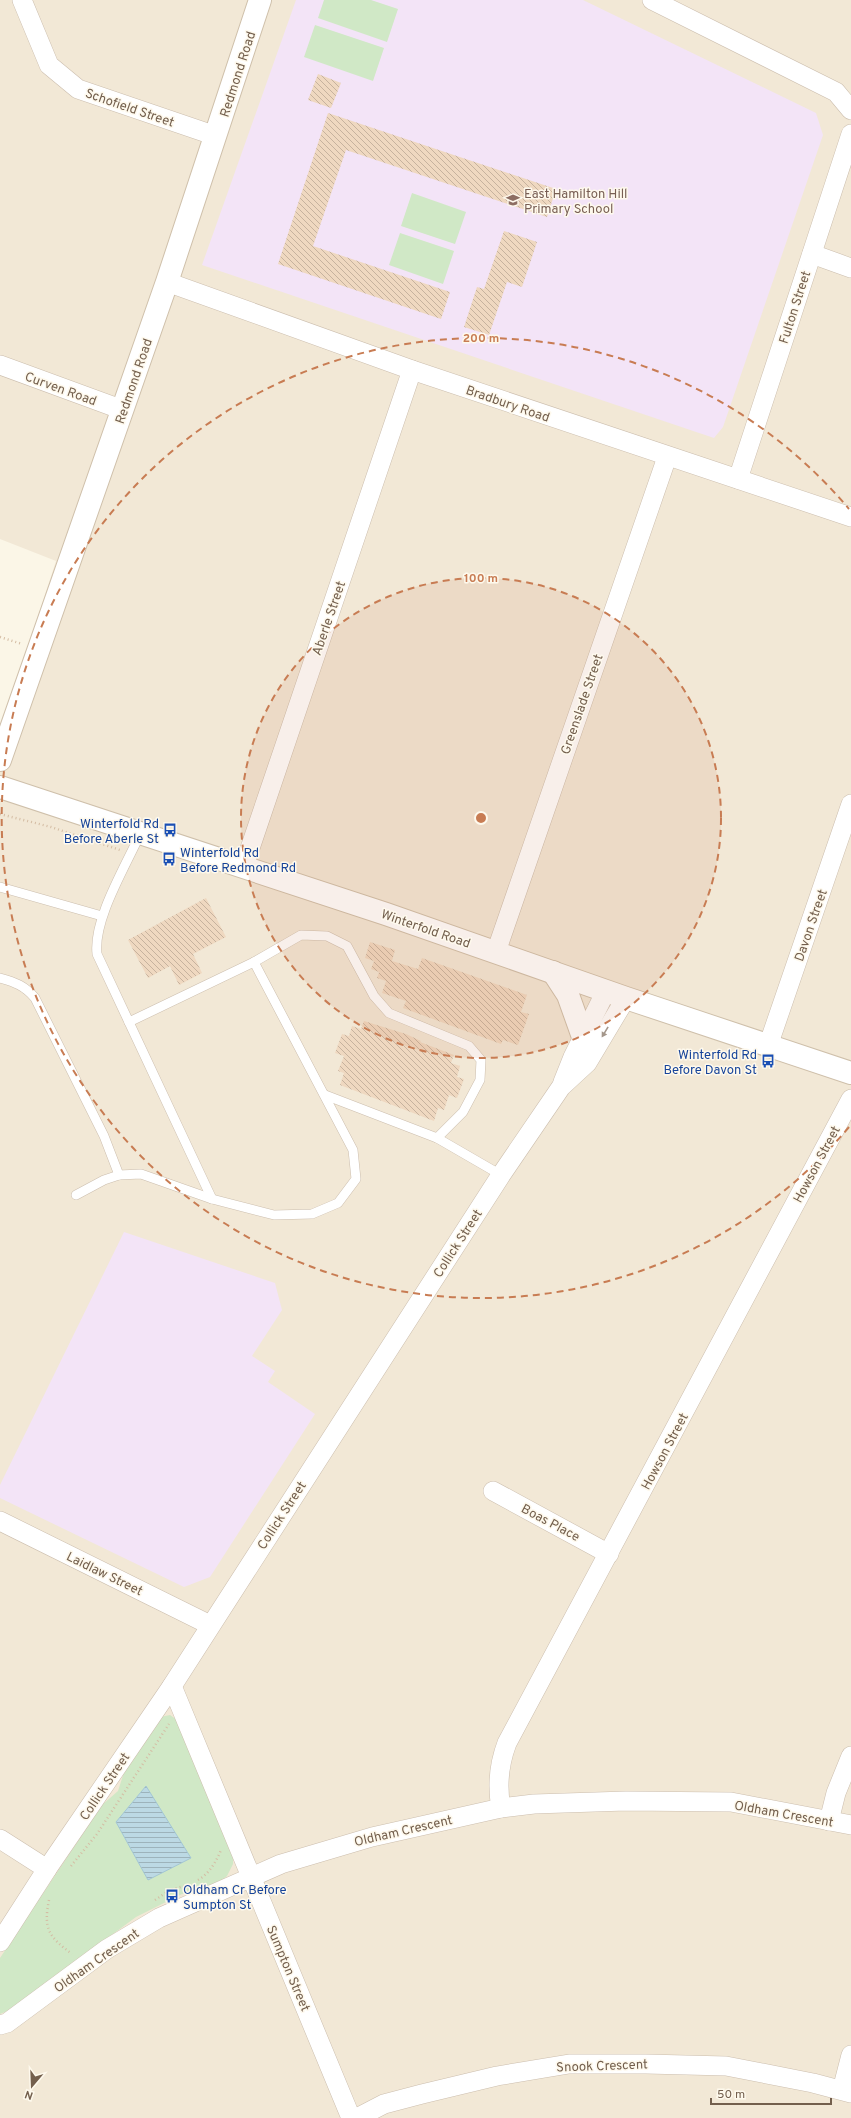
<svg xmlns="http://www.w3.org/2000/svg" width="851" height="2118" font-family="Overpass,sans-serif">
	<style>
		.residential { fill: #f2e8d6 }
		.education { fill: #f3e4f7 }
		.green { fill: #d0e8c6 }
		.water { fill: url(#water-rules); stroke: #a3c7d5 }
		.building { fill: url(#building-back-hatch) }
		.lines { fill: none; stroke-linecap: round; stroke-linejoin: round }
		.lane-casing { stroke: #ccbeae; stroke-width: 10 }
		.street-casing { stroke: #ccbeae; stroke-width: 20 }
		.secondary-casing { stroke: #cfc0ab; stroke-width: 24 }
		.path { stroke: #d4bca3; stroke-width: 2.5; stroke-dasharray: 1 3; stroke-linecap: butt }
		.lane { stroke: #fff; stroke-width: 9 }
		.street { stroke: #fff; stroke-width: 19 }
		.secondary { stroke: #fff; stroke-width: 22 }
		.oneway { fill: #a4978b }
		.ring { fill: none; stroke: #c87c53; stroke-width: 2; stroke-dasharray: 7 5 }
		.labels { text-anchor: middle; stroke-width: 3; stroke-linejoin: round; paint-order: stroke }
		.street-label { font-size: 13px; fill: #735f4d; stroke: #fef9ed }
		.education-label { font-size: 13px; fill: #785e54; stroke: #fef9ed; text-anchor: start }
		.transit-label { font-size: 13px; fill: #164399; stroke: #fef9ed; text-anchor: end }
		.centre { fill: #c87c53; stroke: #fef9ed; stroke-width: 2 }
		.ring-label { font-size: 12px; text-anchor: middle; font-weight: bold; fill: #c87c53; stroke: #fef9ed; stroke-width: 3; stroke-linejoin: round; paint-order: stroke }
	</style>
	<defs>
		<pattern id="water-rules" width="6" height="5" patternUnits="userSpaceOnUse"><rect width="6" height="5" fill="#bcd9e4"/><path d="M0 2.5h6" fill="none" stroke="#9db3bb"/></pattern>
		<pattern id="building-back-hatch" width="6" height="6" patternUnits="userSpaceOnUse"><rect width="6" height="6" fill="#efd8c0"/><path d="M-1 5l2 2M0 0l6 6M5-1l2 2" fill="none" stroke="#c6b29e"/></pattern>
	</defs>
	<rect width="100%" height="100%" fill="#fbf6e7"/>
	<polygon class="residential" points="0,0 851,0 851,2118 0,2118 0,733 56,561 0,539"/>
	<g class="education">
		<polygon points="296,0 583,0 816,113 823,135 723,427 714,438 202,265"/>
		<polygon points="124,1232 275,1283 282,1310 252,1356 275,1371 268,1382 315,1414 210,1577 184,1587 0,1498 0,1485"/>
	</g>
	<g class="green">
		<polygon points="324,0 371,0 398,9 387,42 318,18"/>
		<polygon points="315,25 384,48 373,81 304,57"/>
		<polygon points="412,193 466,212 455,244 401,226"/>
		<polygon points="400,233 454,251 443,284 389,265"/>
		<polygon points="170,1715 180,1722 233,1853 233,1864 227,1876 217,1884 194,1892 182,1894 136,1917 10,2010 0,2014 0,1958 102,1805 118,1791 127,1763 160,1717"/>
	</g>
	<polygon class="water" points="146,1786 191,1858 148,1880 116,1822"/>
	<g class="building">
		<polygon points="318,74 341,83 331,108 308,100"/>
		<polygon points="328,113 556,189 547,217 346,150 313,246 450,292 441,319 278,264"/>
		<polygon points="504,231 537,242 522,287 507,282 489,335 464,327 477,287 484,289"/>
		<polygon points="206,898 226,937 193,954 202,973 179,985 170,966 148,978 128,940"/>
		<polygon points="370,942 395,950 392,961 418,969 422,958 527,995 521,1012 529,1014 518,1045 503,1040 501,1044 403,1008 406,1001 382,993 386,981 377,978 379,972 371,969 374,961 365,958"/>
		<polygon points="364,1021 406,1034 421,1041 420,1042 454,1055 451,1063 460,1066 457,1077 464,1079 457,1098 449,1095 444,1110 438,1108 434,1121 340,1085 344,1073 338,1071 344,1056 335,1053 342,1034 349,1036 352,1026 361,1029"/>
	</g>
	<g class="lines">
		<g class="lane-casing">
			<g id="lane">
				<path d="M140,834c-14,32 -47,85 -43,120l115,245"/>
				<polyline points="0,887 102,916"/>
				<path d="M0,978c15,4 25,8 35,20l69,138 15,39"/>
				<polyline points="129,1022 254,962 301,935 327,936 347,946 374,996 389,1013 469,1046 481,1060 480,1080 463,1112 437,1138"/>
				<polyline points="325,1095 437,1138 501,1175"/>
				<polyline points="76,1195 104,1180 119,1175 141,1174 212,1199 274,1215 312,1214 338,1203 356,1179 353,1150 254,962"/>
			</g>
		</g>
		<g class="street-casing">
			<g id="street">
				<polyline points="22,0 49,65 78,89 216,136"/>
				<polyline points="652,0 836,92 851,110"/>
				<polyline points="812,254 851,268"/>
				<polyline points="167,282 412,370 851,517"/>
				<polyline points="0,365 123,410"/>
				<polyline points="738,479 851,134"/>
				<polyline points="244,866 412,370"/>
				<polyline points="496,952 667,457"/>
				<polyline points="768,1046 851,804"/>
				<polyline points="563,1082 573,1057 606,991"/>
				<polyline points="493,1491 609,1554"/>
				<polyline points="0,1521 210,1625"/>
				<polyline points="172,1686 351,2118"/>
				<path d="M501,1808c-4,-22 -2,-44 6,-65l344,-644"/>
				<polyline points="829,1821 836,1793 851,1756"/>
				<polyline points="0,1839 47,1869"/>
				<polyline points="0,1942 47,1869 172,1686 501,1175 561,1087 587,1063 626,998"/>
				<polyline points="0,2025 7,2023 107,1949 159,1918 281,1864 372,1837 501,1808 534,1804 626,1801 731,1802 851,1825"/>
				<polyline points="842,2090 851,2055"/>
				<polyline points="357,2118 384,2104 422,2094 497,2076 569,2064 646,2064 726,2066 813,2083 851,2093"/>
			</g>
		</g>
		<g class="secondary-casing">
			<g id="secondary">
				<polyline points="0,760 167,282 260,0"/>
				<polyline points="0,787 386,914 626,998 851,1073"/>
				<polyline points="553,972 568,995 583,1037"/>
			</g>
		</g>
		<g class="path">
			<polyline points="0,637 22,644"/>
			<polyline points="0,814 51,827 120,850"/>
			<polyline points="71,1866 97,1834 169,1724"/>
			<path d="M198,1880c11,-6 18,-18 23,-30"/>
			<path d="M49,1900c-6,29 0,37 23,54"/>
			<polyline points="155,1900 170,1890 184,1886"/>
		</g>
		<use href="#lane" class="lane"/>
		<use href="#street" class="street"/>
		<use href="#secondary" class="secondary"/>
	</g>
	<defs><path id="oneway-solid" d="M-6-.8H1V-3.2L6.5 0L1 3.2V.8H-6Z"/></defs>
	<use class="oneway" href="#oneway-solid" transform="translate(605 1032) rotate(121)"/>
	<circle cx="481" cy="818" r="240" fill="#c87c53" fill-opacity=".12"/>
	<g class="ring">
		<circle cx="481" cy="818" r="240"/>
		<path d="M849 1127A480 480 0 1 1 849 509"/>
	</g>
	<defs>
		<g id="school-bare" transform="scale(1.08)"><path d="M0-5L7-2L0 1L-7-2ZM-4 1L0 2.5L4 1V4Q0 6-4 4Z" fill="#8d6e63" stroke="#fef9ed" stroke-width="2.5" paint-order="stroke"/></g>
		<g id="bus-bare" transform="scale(1.08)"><path d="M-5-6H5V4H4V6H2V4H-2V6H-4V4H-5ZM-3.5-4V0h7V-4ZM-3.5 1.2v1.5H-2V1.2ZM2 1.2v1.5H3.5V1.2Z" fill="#1a4fb4" stroke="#fef9ed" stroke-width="2.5" paint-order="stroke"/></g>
	</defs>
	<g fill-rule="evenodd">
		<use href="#school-bare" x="513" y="200"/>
		<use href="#bus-bare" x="170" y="830"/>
		<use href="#bus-bare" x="169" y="859"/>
		<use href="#bus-bare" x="768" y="1061"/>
		<use href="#bus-bare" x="172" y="1896"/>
	</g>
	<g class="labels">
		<g class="street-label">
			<text transform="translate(237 74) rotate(-72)" y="5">Redmond Road</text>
			<text transform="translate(130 107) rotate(19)" y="5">Schofield Street</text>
			<text transform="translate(794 307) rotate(-72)" y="5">Fulton Street</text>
			<text transform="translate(133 381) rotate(-71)" y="5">Redmond Road</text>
			<text transform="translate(61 388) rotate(20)" y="5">Curven Road</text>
			<text transform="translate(508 403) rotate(19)" y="5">Bradbury Road</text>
			<text transform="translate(328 618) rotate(-71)" y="5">Aberle Street</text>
			<text transform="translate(581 704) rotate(-71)" y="5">Greenslade Street</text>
			<text transform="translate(810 925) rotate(-71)" y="5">Davon Street</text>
			<text transform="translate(426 928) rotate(19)" y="5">Winterfold Road</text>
			<text transform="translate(816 1164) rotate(-62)" y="5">Howson Street</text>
			<text transform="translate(457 1243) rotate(-57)" y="5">Collick Street</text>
			<text transform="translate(664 1451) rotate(-62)" y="5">Howson Street</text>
			<text transform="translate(281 1515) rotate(-57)" y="5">Collick Street</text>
			<text transform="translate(551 1522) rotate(28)" y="5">Boas Place</text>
			<text transform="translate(105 1573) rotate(26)" y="5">Laidlaw Street</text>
			<text transform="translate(104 1786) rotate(-56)" y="5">Collick Street</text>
			<text transform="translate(784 1813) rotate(10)" y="5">Oldham Crescent</text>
			<text transform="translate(403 1830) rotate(-13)" y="5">Oldham Crescent</text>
			<text transform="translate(96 1960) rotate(-35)" y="5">Oldham Crescent</text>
			<text transform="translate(289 1968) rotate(67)" y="5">Sumpton Street</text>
			<text transform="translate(602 2065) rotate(-2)" y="5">Snook Crescent</text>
		</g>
		<g class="education-label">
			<text x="524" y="198">East Hamilton Hill<tspan x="524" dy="15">Primary School</tspan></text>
		</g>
		<g class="transit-label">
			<text x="159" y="828">Winterfold Rd<tspan x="159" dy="15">Before Aberle St</tspan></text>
			<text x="180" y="857" text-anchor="start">Winterfold Rd<tspan x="180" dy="15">Before Redmond Rd</tspan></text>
			<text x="757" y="1059">Winterfold Rd<tspan x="757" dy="15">Before Davon St</tspan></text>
			<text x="183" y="1894" text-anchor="start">Oldham Cr Before<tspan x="183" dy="15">Sumpton St</tspan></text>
		</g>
	</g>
	<circle cx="481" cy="818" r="6" class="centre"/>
	<g class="ring-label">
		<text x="481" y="342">200 m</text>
		<text x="481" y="582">100 m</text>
	</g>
	<g transform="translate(32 2086) rotate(199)" stroke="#fef9ed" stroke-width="3" paint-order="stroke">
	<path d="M0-3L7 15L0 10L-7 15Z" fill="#735f4d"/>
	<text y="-6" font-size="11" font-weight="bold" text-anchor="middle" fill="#735f4d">N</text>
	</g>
	<path d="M711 2098v6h120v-6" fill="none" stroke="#735f4d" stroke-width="2"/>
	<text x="717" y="2098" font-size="12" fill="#735f4d" stroke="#fef9ed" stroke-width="3" paint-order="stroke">50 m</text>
</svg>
